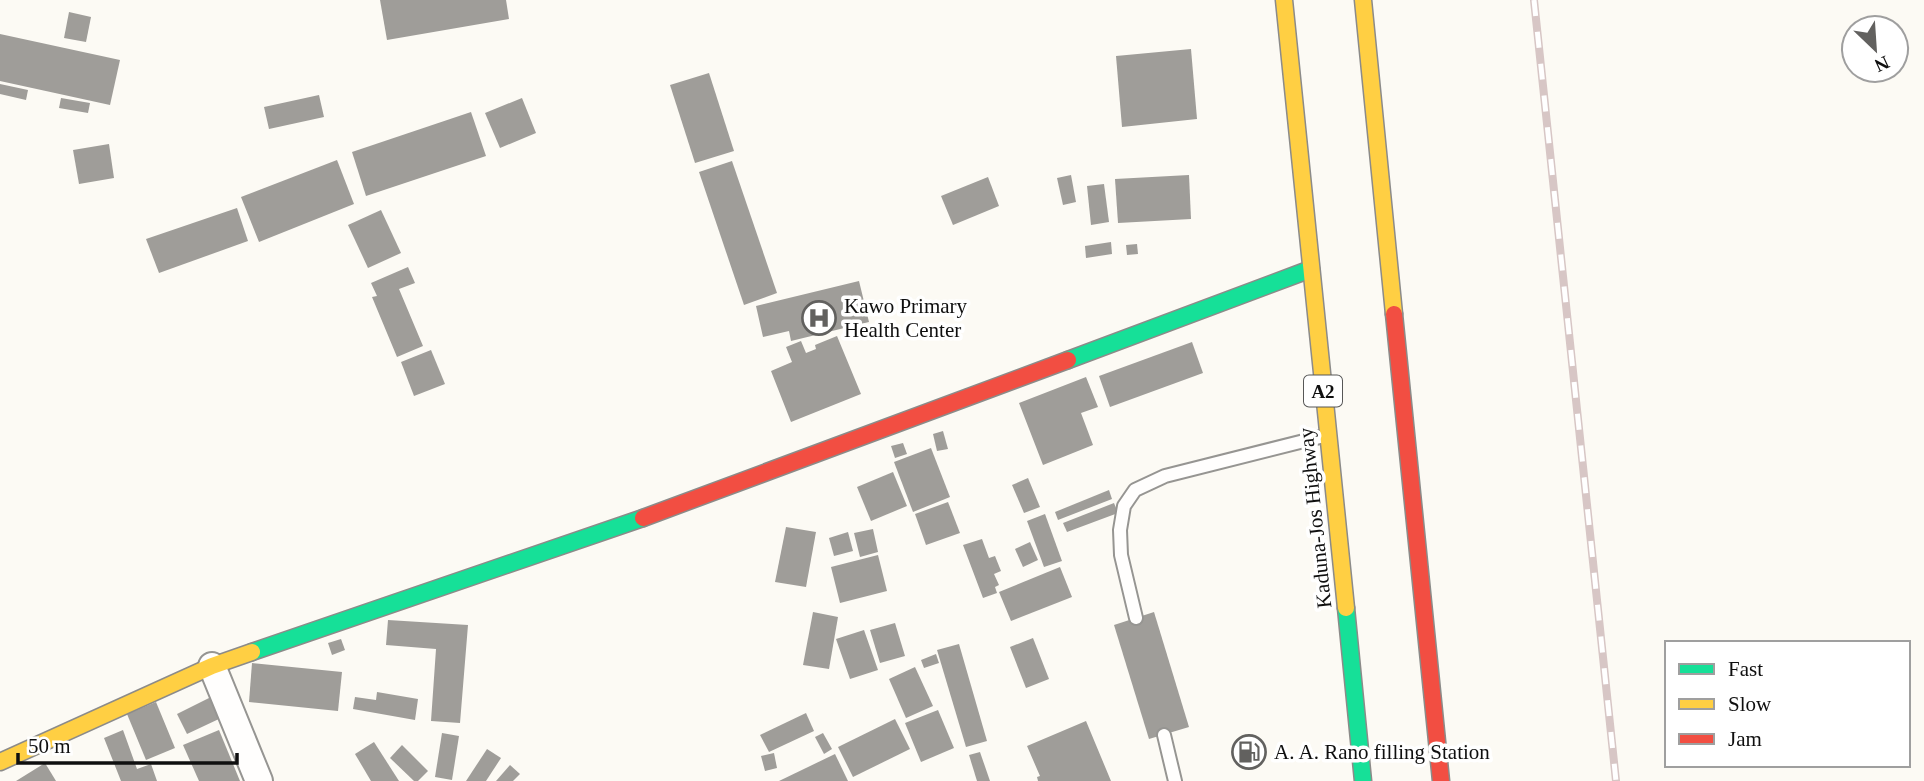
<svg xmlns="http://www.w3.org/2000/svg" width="1924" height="781" font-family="'Times New Roman',serif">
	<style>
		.building { fill: #9f9d99 }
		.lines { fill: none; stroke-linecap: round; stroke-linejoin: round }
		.lane-casing { stroke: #969592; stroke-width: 16 }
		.street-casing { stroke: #969592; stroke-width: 30 }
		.fast-casing { stroke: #8c8b89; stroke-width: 19 }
		.slow-casing { stroke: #8c8b89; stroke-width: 19 }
		.jam-casing { stroke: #8c8b89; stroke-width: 19 }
		.lane { stroke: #fffefd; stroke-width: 12 }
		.street { stroke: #fffefd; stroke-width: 26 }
		.fast { stroke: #16e098; stroke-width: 16 }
		.slow { stroke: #ffcf43; stroke-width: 16 }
		.jam { stroke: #f24e42; stroke-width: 16 }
		.rail-casing { stroke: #d7c6c5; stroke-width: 8 }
		.rail { stroke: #fff; stroke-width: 5; stroke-dasharray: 16; stroke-linecap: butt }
		.labels { text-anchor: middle; stroke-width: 7; stroke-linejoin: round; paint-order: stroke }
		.shield { fill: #fff; stroke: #575757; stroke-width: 2 }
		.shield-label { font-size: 19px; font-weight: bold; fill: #0f0f0f }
		.poi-label { font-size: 21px; fill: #0f0f0f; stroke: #fff; text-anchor: start }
		.street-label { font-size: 21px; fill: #0f0f0f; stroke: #fff }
	</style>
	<rect width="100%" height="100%" fill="#fcfaf4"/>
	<g class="building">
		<polygon points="380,0 506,0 509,19 387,40"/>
		<polygon points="69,12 91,17 86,42 64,38"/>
		<polygon points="0,34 120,60 110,105 0,81"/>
		<polygon points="1191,49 1197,119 1122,127 1116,56"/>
		<polygon points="709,73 734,151 695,163 670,85"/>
		<polygon points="0,84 28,90 26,100 0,94"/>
		<polygon points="319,95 324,117 269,129 264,107"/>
		<polygon points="61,98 90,103 88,113 59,108"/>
		<polygon points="522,98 536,133 500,148 485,113"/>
		<polygon points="471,112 486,156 366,196 352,152"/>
		<polygon points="109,144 114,178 79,184 73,150"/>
		<polygon points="337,160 354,204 259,242 241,197"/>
		<polygon points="732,161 777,293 744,305 699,172"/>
		<polygon points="1071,175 1076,202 1063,205 1057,178"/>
		<polygon points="1189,175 1191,219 1118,223 1115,179"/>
		<polygon points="988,177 999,206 953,225 941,196"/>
		<polygon points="1104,184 1109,222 1091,225 1087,186"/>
		<polygon points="237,208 248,241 159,273 146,239"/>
		<polygon points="381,210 401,253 368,268 348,225"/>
		<polygon points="1111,242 1112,254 1086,258 1085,246"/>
		<polygon points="1137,244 1138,254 1127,255 1126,245"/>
		<polygon points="408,267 415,283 399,289 423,346 397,357 372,297 377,296 371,283"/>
		<polygon points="859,281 869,322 791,341 789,331 763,337 756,306"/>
		<polygon points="837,336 861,394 791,422 771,371 792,362 786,347 801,341 806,353 816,349 815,345"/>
		<polygon points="1192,342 1203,373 1110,407 1099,376"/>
		<polygon points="431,350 445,384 414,396 401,362"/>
		<polygon points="1086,377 1098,407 1081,413 1093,445 1043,465 1019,403"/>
		<polygon points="943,431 948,449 937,451 933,434"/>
		<polygon points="903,443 907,454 895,458 891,446"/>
		<polygon points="931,448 950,497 913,512 894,462"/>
		<polygon points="893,472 907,506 871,521 857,487"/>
		<polygon points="1028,478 1040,507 1024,513 1012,485"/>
		<polygon points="1109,490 1112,499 1058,520 1055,512"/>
		<polygon points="948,502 960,533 926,545 915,514"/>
		<polygon points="1114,503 1118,513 1067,532 1063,523"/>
		<polygon points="1045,514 1062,561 1044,567 1027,521"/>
		<polygon points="786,527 816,532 806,587 775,582"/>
		<polygon points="873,529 878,552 860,557 854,533"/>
		<polygon points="848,532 853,551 834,556 829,538"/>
		<polygon points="982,539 989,558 995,556 1001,571 994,574 999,585 995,587 997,593 983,598 963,545"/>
		<polygon points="1030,542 1038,560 1023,567 1015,549"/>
		<polygon points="878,555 887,591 840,603 831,567"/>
		<polygon points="1060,567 1072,597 1011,621 999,592"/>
		<polygon points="813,612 838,617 829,669 803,665"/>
		<polygon points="1154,612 1189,727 1149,739 1114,625"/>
		<polygon points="388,620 468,625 460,723 431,721 436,649 386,645"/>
		<polygon points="895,623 905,656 880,663 870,630"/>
		<polygon points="864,630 878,670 850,679 836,639"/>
		<polygon points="1033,638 1049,679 1026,688 1010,647"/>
		<polygon points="341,639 345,650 332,655 328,643"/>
		<polygon points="959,644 987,741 966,747 937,650"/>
		<polygon points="936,654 939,663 924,668 921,660"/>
		<polygon points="252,663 342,672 338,711 249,702"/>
		<polygon points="915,667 933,706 906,718 889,679"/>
		<polygon points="377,692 418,699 415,720 353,709 355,697 376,700"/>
		<polygon points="211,697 221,718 187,734 177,714"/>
		<polygon points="156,702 175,748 146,760 127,714"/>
		<polygon points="938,710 954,748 921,762 905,723"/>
		<polygon points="806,713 814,731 769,752 760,735"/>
		<polygon points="895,719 910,749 853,777 838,747"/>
		<polygon points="1086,721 1111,781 1038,781 1037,777 1040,776 1027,746"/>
		<polygon points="123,730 137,769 151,764 157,781 121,781 104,738"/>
		<polygon points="219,730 240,781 199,781 183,745"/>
		<polygon points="442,733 459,736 452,780 435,777"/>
		<polygon points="823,733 832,749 824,754 815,737"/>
		<polygon points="374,742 399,781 371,781 355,754"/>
		<polygon points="402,745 428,771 418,781 414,781 390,758"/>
		<polygon points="487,749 501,758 486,781 466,781"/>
		<polygon points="980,752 990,781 977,781 969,755"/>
		<polygon points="774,753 777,768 765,771 761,756"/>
		<polygon points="835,754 848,781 779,781"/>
		<polygon points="45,763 56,781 16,781"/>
		<polygon points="510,765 520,774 513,781 496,781"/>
	</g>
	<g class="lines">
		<g class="lane-casing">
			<g id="lane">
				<polyline points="1136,618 1121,555 1120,530 1124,506 1135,490 1165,476 1324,436"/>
				<polyline points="1164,735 1175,781"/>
			</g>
		</g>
		<g class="street-casing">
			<polyline id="street" points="212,666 259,781"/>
		</g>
		<g class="fast-casing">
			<g id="fast">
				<polyline points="1068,360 1311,269"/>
				<polyline points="1346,608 1363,781"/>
				<polyline points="252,652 643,518"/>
			</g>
		</g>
		<g class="slow-casing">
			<g id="slow">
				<polyline points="1284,0 1346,608"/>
				<polyline points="1363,0 1394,314"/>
				<polyline points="0,762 212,666 252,652"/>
			</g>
		</g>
		<g class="jam-casing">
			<g id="jam">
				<polyline points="1394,314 1441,781"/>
				<polyline points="643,518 1068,360"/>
			</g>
		</g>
		<use href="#lane" class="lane"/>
		<use href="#street" class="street"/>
		<use href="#fast" class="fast"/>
		<use href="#slow" class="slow"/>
		<use href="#jam" class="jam"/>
		<g class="rail-casing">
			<polyline id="rail" points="1534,0 1616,781"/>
		</g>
		<use href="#rail" class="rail"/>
	</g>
	<defs>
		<g id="hospital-ring" transform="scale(1.75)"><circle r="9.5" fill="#fff" stroke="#62615f" stroke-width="1.5"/><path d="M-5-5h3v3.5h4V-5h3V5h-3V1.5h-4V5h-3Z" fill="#62615f"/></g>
		<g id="fuel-ring" transform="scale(1.75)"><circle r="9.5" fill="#fff" stroke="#62615f" stroke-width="1.5"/><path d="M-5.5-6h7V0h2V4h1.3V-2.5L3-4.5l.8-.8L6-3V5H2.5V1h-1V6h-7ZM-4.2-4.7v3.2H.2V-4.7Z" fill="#62615f"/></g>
	</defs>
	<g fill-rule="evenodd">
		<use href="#hospital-ring" x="819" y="318"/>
		<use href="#fuel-ring" x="1249" y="752"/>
	</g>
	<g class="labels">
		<rect class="shield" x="1304" y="375.5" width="38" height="31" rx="5"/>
		<g class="shield-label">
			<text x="1323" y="398">A2</text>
		</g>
		<g class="poi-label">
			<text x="844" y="313">Kawo Primary<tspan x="844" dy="24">Health Center</tspan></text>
			<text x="1274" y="759">A. A. Rano filling Station</text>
		</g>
		<g class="street-label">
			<text transform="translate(1315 518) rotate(-96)" y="7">Kaduna-Jos Highway</text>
		</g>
	</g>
	<rect x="1665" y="641" width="245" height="126" fill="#ffffff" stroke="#9f9f9f" stroke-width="2"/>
	<rect x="1679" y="664" width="35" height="10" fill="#16e098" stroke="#9f9f9f" stroke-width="2"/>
	<text x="1728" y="676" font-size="21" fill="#0f0f0f">Fast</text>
	<rect x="1679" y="699" width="35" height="10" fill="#ffcf43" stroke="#9f9f9f" stroke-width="2"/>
	<text x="1728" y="711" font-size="21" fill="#0f0f0f">Slow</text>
	<rect x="1679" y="734" width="35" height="10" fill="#f24e42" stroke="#9f9f9f" stroke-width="2"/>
	<text x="1728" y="746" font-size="21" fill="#0f0f0f">Jam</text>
	<g transform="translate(1875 49) rotate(155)"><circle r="33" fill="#ffffff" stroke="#9f9f9f" stroke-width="2"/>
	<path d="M0-5L12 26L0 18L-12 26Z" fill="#62615f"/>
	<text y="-10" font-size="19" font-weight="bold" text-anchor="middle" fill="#0f0f0f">N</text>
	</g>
	<path d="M18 753v10h219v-10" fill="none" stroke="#0f0f0f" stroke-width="3.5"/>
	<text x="28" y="753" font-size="21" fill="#0f0f0f" stroke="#ffffff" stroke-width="5" paint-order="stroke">50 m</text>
</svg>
